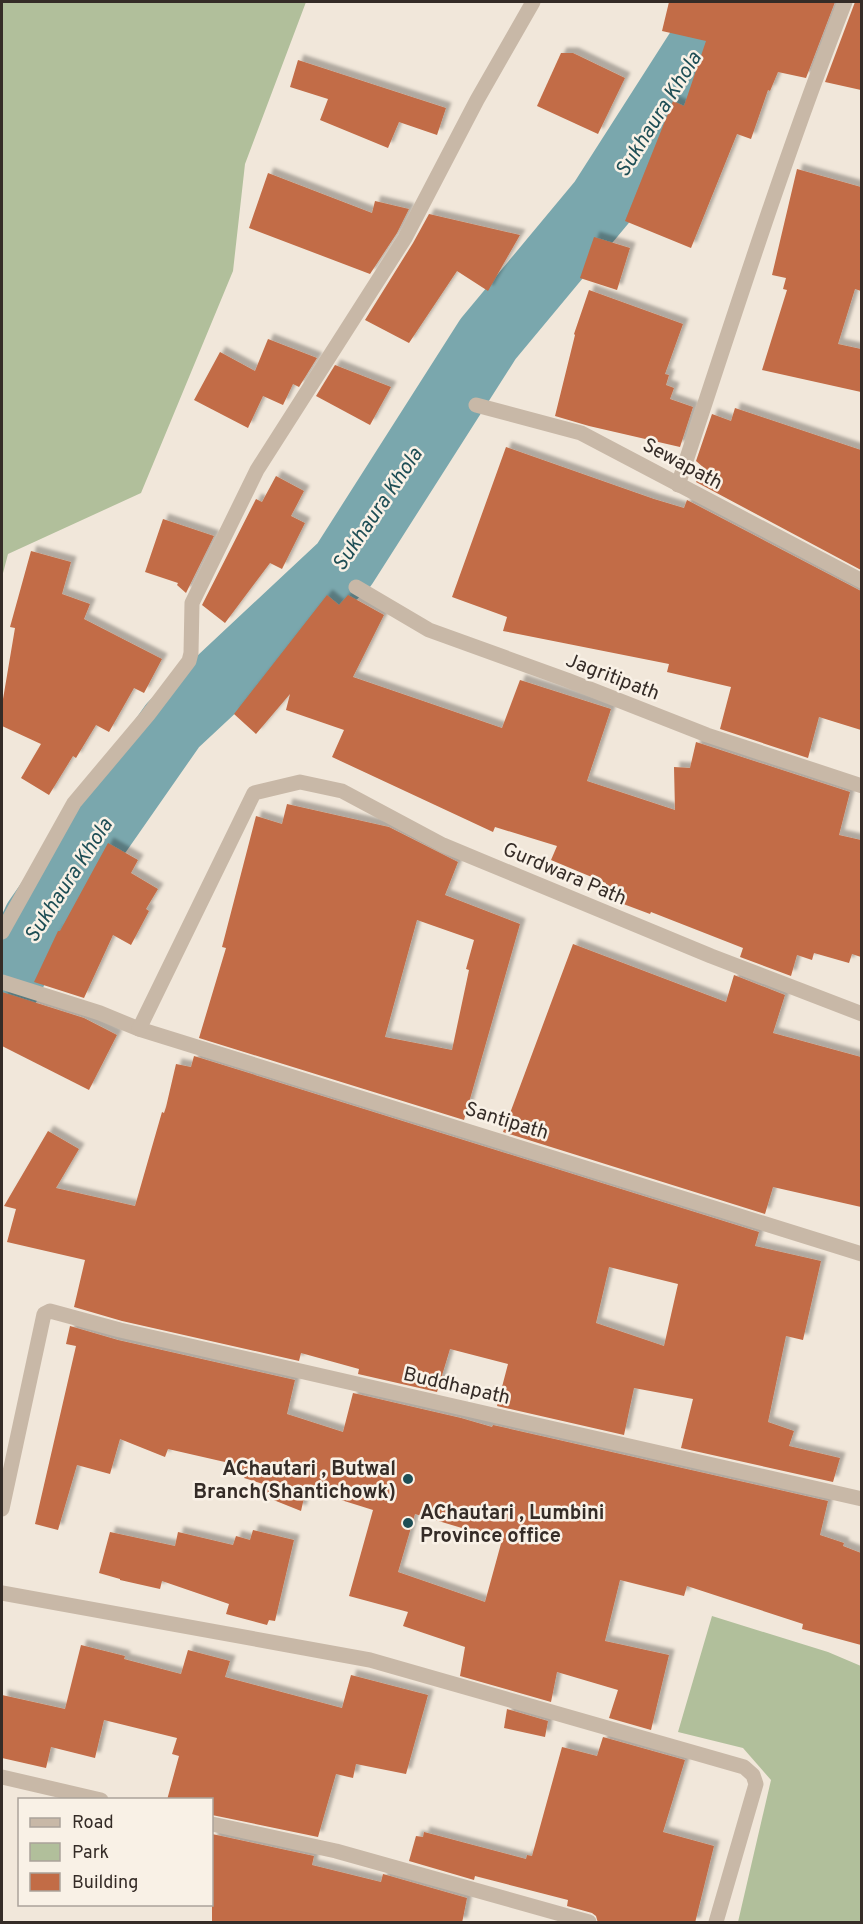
<svg xmlns="http://www.w3.org/2000/svg" width="863" height="1924" font-family="Overpass,sans-serif">
	<style>
		.green { fill: #b1bf9b }
		.lines { fill: none; stroke-linecap: round; stroke-linejoin: round }
		.river { stroke: #7aa7ad; stroke-width: 68 }
		.building { fill: #c26c46; fill-rule: evenodd; filter: url(#shadow) }
		.minor { stroke: #c8b8a7; stroke-width: 15 }
		.poi-dot { fill: #1e4e55; stroke: #f9f1e6; stroke-width: 2 }
		.labels { text-anchor: middle; stroke-width: 5; stroke-linejoin: round; paint-order: stroke }
		.street-label { font-size: 20px; fill: #352c27; stroke: #f9f1e6 }
		.poi-label { font-size: 20px; font-weight: bold; fill: #352c27; stroke: #f9f1e6; text-anchor: end }
		.water-label { font-size: 21px; font-style: italic; fill: #1e4e55; stroke: #f9f1e6 }
	</style>
	<defs>
		<filter id="shadow"><feDropShadow dx="5.5" dy="-5.5" stdDeviation="1.5" flood-color="#0004"/></filter>
	</defs>
	<rect width="100%" height="100%" fill="#f1e7da"/>
	<g class="green">
		<polygon points="2,2 306,2 245,164 233,271 141,493 8,554 2,577"/>
		<polygon points="712,1616 828,1652 861,1666 861,1922 738,1922 771,1780 743,1748 678,1732"/>
	</g>
	<g class="lines">
		<polyline class="river" points="2,995 37,920 173,725 344,565 488,339 602,202 730,2"/>
	</g>
	<g class="building">
		<polygon points="669,2 835,2 806,78 778,72 770,91 768,90 751,139 737,134 691,248 625,221 673,101 684,106 706,41 662,31"/>
		<polygon points="855,2 861,2 861,90 825,82"/>
		<polygon points="561,53 573,53 625,78 598,134 537,106"/>
		<polygon points="298,60 446,108 437,135 399,122 388,148 320,120 328,99 290,87"/>
		<polygon points="797,169 861,187 861,291 855,289 838,344 861,349 861,392 762,370 787,290 783,289 786,278 772,275"/>
		<polygon points="268,173 372,213 375,201 409,209 397,233 370,274 249,228"/>
		<polygon points="429,214 520,235 488,291 457,271 409,343 365,320 413,243"/>
		<polygon points="594,237 630,248 617,290 580,278"/>
		<polygon points="589,290 683,324 665,374 669,375 666,385 674,388 670,399 693,407 680,447 589,426 555,416 575,335 574,334"/>
		<polygon points="268,339 317,358 299,387 293,384 283,405 263,396 248,428 194,400 220,352 255,371"/>
		<polygon points="335,365 391,387 370,425 316,396"/>
		<polygon points="735,408 861,450 861,570 696,482 703,467 696,461 712,414 731,421"/>
		<polygon points="506,447 654,499 684,508 687,500 861,591 861,730 819,717 808,758 720,729 731,687 667,672 669,664 503,631 507,617 452,597"/>
		<polygon points="276,476 304,491 291,516 305,523 282,569 270,563 225,623 202,605 256,499 262,502"/>
		<polygon points="163,519 214,536 186,593 177,585 178,583 145,572"/>
		<polygon points="31,551 71,562 62,594 90,604 84,619 162,659 144,693 134,688 109,732 96,725 76,758 73,756 49,795 21,778 41,744 2,726 2,705 15,628 10,627"/>
		<polygon points="327,595 339,605 348,595 384,615 353,677 502,728 520,680 611,709 587,781 675,810 674,767 690,768 696,742 850,792 839,835 861,840 861,957 852,954 849,963 814,953 812,960 797,955 791,976 740,957 743,948 651,912 650,914 602,896 606,883 551,860 557,846 495,827 493,832 332,757 344,730 286,710 290,694 256,734 234,714"/>
		<path d="M287,804l102,23 69,35 -13,33 75,29 -56,196 -265,-82 27,-90 -4,-1 34,-131 26,8zM417,920l57,20 -8,29 3,1 -17,80 -67,-13z"/>
		<polygon points="108,843 138,860 131,873 158,889 146,909 149,911 131,945 113,935 84,998 34,982 58,931 60,931"/>
		<polygon points="573,944 726,1002 734,975 785,995 773,1033 861,1057 861,1207 773,1187 765,1214 503,1132"/>
		<polygon points="2,992 84,1018 117,1035 89,1090 2,1046"/>
		<path d="M194,1056l565,176 -4,14 66,15 -18,79 -17,-4 -18,86 26,9 -5,15 51,12 -7,24 -152,-34 12,-49 -59,-11 -10,47 -127,-29 11,-42 -58,-15 -13,43 -79,-18 1,-5 -58,-16 -2,8 -177,-40 -48,-14 11,-47 -78,-18 9,-33 -12,-3 44,-75 31,18 -23,39 79,18 27,-94 2,1 2,-6 10,-43 15,3zM609,1267l69,17 -14,62 -68,-23z"/>
		<path d="M70,1326l48,14 177,40 -8,34 56,18 10,-39 108,25 31,9 1,-2 335,76 -8,34 24,8 -1,3 18,7v92l-59,-16 1,-5 -116,-38 -3,10 -64,-16 -15,61 64,14 -18,75 -42,-12 9,-28 -61,-18 -6,30 -91,-26 5,-29 -62,-21 5,-14 -59,-16 24,-86 -67,-21 -5,22 -40,-16 2,-11 -19,-6 2,-6 -10,-2 2,-5 -70,-16 -3,8 -45,-18 -10,35 -33,-9 -19,65 -23,-6 41,-178 -10,-2zM415,1514l87,26 -17,62 -87,-30z"/>
		<polygon points="253,1530 294,1540 275,1621 269,1620 267,1625 226,1614 229,1604 162,1581 160,1589 120,1580 120,1579 99,1573 110,1532 175,1546 178,1532 233,1545 236,1536 250,1540"/>
		<polygon points="81,1645 125,1656 124,1659 181,1674 188,1650 230,1661 225,1677 342,1708 351,1675 428,1695 406,1774 356,1764 353,1778 336,1774 318,1837 212,1815 212,1800 167,1800 179,1756 172,1754 177,1738 104,1720 95,1758 51,1747 46,1768 2,1758 2,1695 65,1709"/>
		<polygon points="507,1709 548,1721 545,1737 504,1728"/>
		<polygon points="603,1737 685,1760 663,1832 714,1846 695,1923 598,1923 596,1916 592,1913 567,1906 568,1900 475,1876 474,1880 409,1861 416,1836 423,1837 424,1832 526,1859 527,1855 532,1856 562,1747 597,1756"/>
		<polygon points="212,1834 314,1856 312,1865 381,1882 383,1874 467,1898 462,1923 212,1923"/>
	</g>
	<g class="lines">
		<g class="minor">
			<polyline points="476,405 581,433 862,581"/>
			<path d="M678,485c54,-162 105,-325 167,-483"/>
			<polyline points="356,587 429,630 567,680 707,735 862,786"/>
			<polyline points="2,932 74,803 148,715 189,661 191,653 192,603 257,470 405,238 477,100 533,2"/>
			<polyline points="2,982 100,1013 139,1029 862,1254"/>
			<polyline points="139,1029 254,793 300,782 342,791 443,845 711,956 862,1014"/>
			<polyline points="2,1509 44,1314 50,1311 120,1330 862,1499"/>
			<polyline points="2,1593 370,1660 744,1767 753,1775 756,1784 716,1922"/>
			<polyline points="2,1777 101,1800"/>
			<polyline points="212,1824 336,1851 589,1922"/>
		</g>
	</g>
	<g class="poi-dot">
		<circle cx="408" cy="1479" r="6"/>
		<circle cx="408" cy="1523" r="6"/>
	</g>
	<g class="labels">
		<g class="street-label">
			<text transform="translate(683 463) rotate(28)" y="7">Sewapath</text>
			<text transform="translate(613 676) rotate(21)" y="7">Jagritipath</text>
			<text transform="translate(565 873) rotate(23)" y="7">Gurdwara Path</text>
			<text transform="translate(507 1120) rotate(17)" y="7">Santipath</text>
			<text transform="translate(457 1385) rotate(13)" y="7">Buddhapath</text>
		</g>
		<g class="poi-label">
			<text x="396" y="1475">AChautari , Butwal<tspan x="396" dy="23">Branch(Shantichowk)</tspan></text>
			<text x="420" y="1519" text-anchor="start">AChautari , Lumbini<tspan x="420" dy="23">Province office</tspan></text>
		</g>
		<g class="water-label">
			<text transform="translate(658 114) rotate(-58)" y="7">Sukhaura Khola</text>
			<text transform="translate(377 509) rotate(-56)" y="7">Sukhaura Khola</text>
			<text transform="translate(68 880) rotate(-57)" y="7">Sukhaura Khola</text>
		</g>
	</g>
	<rect width="863" height="1924" fill="none" stroke="#352c27" stroke-width="6"/>
	<rect x="18" y="1798" width="195" height="108" fill="#f9f1e6" stroke="#aba29a" stroke-width="1.5"/>
	<rect x="30" y="1818" width="30" height="9" fill="#c8b8a7" stroke="#aba29a" stroke-width="1.5"/>
	<text x="72" y="1828" font-size="18" fill="#352c27">Road</text>
	<rect x="30" y="1843" width="30" height="18" fill="#b1bf9b" stroke="#aba29a" stroke-width="1.5"/>
	<text x="72" y="1858" font-size="18" fill="#352c27">Park</text>
	<rect x="30" y="1873" width="30" height="18" fill="#c26c46" stroke="#aba29a" stroke-width="1.5"/>
	<text x="72" y="1888" font-size="18" fill="#352c27">Building</text>
</svg>
